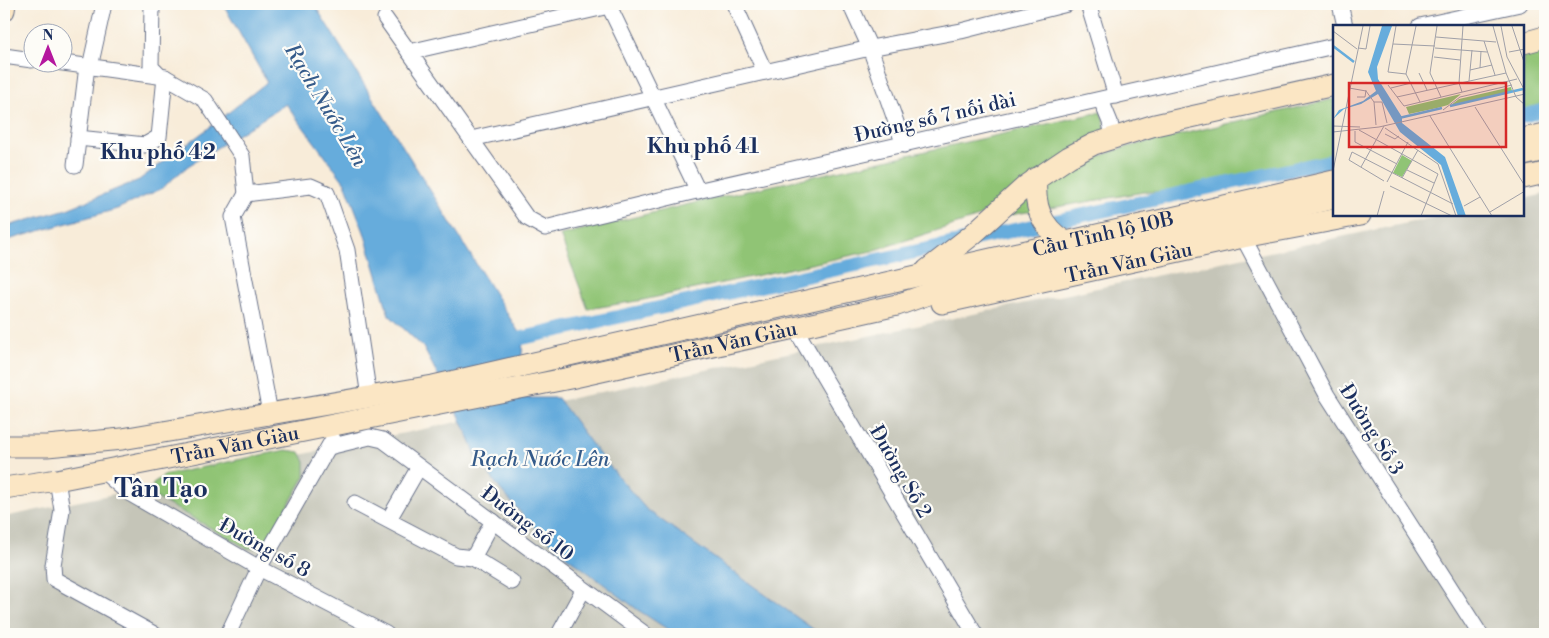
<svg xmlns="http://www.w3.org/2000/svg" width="1549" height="638" font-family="'Libre Bodoni',serif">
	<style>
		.industrial { fill: #c5c5b8 }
		.green { fill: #90c475; stroke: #567a6a }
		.water { fill: #66acdc; stroke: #406e9d }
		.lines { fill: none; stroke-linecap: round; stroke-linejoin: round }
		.canal { stroke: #66acdc; stroke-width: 14 }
		.street-casing { stroke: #687189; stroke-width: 17 }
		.secondary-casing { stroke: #687189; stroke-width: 23 }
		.street { stroke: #fff; stroke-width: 15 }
		.secondary { stroke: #fbe6c4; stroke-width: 21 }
		.labels { text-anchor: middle; stroke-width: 4.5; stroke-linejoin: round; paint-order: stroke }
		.street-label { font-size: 20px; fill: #1b2f5e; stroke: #fdfcf7 }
		.water-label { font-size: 21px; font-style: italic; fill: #355b8a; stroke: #fdfcf7 }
		.neighbourhood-label { font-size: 21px; font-weight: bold; fill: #1b2f5e; stroke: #fdfcf7 }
		.district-label { font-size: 25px; font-weight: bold; fill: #1b2f5e; stroke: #fdfcf7 }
		.inset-river { fill: none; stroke: #66acdc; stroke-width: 2.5 }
		.inset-road { fill: none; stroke: #a0a0a8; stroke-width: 1 }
		.view { fill: #d62828; fill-opacity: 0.15; stroke: #d62828; stroke-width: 2.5 }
		.inset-edge { fill: none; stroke: #1b2f5e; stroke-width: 2.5 }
	</style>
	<rect width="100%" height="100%" fill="#fdfcf7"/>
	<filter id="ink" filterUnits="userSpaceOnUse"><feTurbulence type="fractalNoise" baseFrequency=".02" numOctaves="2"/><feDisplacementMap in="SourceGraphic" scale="10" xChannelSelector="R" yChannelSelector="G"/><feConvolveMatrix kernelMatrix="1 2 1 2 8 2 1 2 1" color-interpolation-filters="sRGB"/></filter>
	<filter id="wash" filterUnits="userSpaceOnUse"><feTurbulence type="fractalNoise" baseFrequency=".0096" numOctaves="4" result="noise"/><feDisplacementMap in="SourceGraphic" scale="20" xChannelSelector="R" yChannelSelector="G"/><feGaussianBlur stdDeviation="1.12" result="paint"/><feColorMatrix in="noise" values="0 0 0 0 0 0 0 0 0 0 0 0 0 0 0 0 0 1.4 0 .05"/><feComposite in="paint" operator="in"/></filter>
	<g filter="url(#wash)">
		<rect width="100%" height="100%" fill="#f8ecd9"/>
		<polygon class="industrial" points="1545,194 1545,634 4,634 4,517 1446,215 1523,215 1523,199"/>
		<g class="green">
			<polygon points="1545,50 1545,103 1523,110 1523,55"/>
			<polygon points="1334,99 1334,154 1164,192 1144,192 1004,216 1014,202 1060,175 1085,162 1122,148"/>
			<polygon points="1101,112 1107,133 976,218 872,251 643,300 588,309 560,235 702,201"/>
			<polygon points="286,450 300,452 305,462 305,476 268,540 258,548 247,548 155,497 152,493 153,483 165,475"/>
		</g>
		<polygon class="water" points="223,4 314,4 523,339 519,398 558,398 599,454 646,509 820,634 675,634 638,610 565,555 528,521 500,489 477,457 459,415 423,347 389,315 364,232 345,183 286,104 188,166 161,189 117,209 4,241 4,227 67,209 139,180 214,124 267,82"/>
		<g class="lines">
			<g class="canal">
				<polyline points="1523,116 1545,110"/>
				<polyline points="504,342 1334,160"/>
			</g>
		</g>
	</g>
	<g filter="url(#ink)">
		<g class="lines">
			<g class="street-casing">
				<g id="street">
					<polyline points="152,4 151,67 160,76"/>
					<polyline points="608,4 698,191"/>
					<polyline points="734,4 765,72"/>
					<polyline points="850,4 870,48 904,145"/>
					<polyline points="1088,4 1116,96"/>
					<polyline points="1340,4 1345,26"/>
					<polyline points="385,18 527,218 545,228 688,193 1334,46"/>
					<polyline points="1420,26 1520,4"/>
					<polyline points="409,52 609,6"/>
					<polyline points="4,56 32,60"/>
					<polyline points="56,62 165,77 205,100 242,156 246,194"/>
					<polyline points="90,67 104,4"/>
					<polyline points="1101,100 1110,122 1113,137"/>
					<polyline points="78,138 145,145 159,137 165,77"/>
					<polyline points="471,139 870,48 961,31 1067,4"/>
					<polyline points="75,165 87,66"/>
					<polyline points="1243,237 1327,395 1480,634"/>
					<polyline points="795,328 975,634"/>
					<polyline points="270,413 233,217 246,194 311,186 327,193 347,250 369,397"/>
					<polyline points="329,447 370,437 383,440 645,634"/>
					<polyline points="103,471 127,492 259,568 386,634"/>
					<polyline points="57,480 62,510 53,565 54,579 154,634"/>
					<polyline points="355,503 456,556 473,558 493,521"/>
					<polyline points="389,519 419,467"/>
					<polyline points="473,558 512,582"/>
					<polyline points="228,634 259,568 333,439"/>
					<polyline points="559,634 583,590"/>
				</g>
			</g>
			<g class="secondary-casing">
				<g id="secondary">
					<polyline points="4,10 5,4"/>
					<polyline points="1523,43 1545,37"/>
					<polyline points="1523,139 1545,134"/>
					<polyline points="1523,155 1545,150"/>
					<path d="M1036,178c-2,27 4,48 28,63"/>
					<polyline points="1523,178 1545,173"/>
					<polyline points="927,270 972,235 1026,186 1069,157 1094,144 1155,125 1334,85"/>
					<path id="s1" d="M942,303l301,-66 117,-22"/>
					<path id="s2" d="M4,446h43l75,-7 311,-53 901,-205"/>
					<path id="s3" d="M4,488l53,-8 513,-102 327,-73 48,-17 389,-90"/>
				</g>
			</g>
			<use href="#street" class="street"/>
			<use href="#secondary" class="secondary"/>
		</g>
	</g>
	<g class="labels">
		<g class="street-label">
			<text transform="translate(935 117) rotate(-13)" y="7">Đường số 7 nối dài</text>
			<text dy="7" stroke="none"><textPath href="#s2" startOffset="1121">Cầu Tỉnh lộ 10B</textPath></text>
			<text dy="7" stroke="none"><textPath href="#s1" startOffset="191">Trần Văn Giàu</textPath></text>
			<text dy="7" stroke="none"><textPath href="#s3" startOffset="744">Trần Văn Giàu</textPath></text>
			<text transform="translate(1372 429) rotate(58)" y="7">Đường Số 3</text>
			<text dy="7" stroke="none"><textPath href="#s3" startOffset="235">Trần Văn Giàu</textPath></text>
			<text transform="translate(901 471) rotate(60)" y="7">Đường Số 2</text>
			<text transform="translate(528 523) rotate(37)" y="7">Đường số 10</text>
			<text transform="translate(265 547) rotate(29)" y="7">Đường số 8</text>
		</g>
		<g class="water-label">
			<text transform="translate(326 105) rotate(59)" y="7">Rạch Nước Lên</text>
			<text x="540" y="466">Rạch Nước Lên</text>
		</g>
		<g class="neighbourhood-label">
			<text x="703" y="153">Khu phố 41</text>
			<text x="158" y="159">Khu phố 42</text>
		</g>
		<g class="district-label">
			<text x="161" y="497">Tân Tạo</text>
		</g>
	</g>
	<g transform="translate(1333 25)">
		<rect width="191" height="191" fill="#f8ecd9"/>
		<path d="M178,62l1,4 -6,2 -55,12 8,-6zM128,69l-13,11 -11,3 -28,6 -3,-7zM69,130l10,6 -10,16 -9,-4z" fill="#90c475"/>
		<path d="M49,1h10l-15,41 1,12 24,38v6l43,34 21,59h-8l-17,-51 -41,-33 -22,-38 -17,10 -17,5 -11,10 6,-9 24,-9 13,-10 -8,-19z" fill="#66acdc"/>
		<path class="inset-river" d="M0,21l21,16M117,81l73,-17M66,93l43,-10"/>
		<path class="inset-road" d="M63,1l-8,46 18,2M83,1l-10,48 14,28M104,1l-7,47 11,24M160,1l13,47 10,24 9,8M168,1l6,31 18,34M179,1l13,39M0,6l24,18M103,12l60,5M151,16l11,34M60,19l42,2M25,23l8,1 4,-23M102,23l52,4M176,27l16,-3M101,32l26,3M147,43l1,-17M137,45l22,-5M86,48l8,17M136,56l3,-31M55,60l16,21 113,-27M16,63l17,3 8,11M58,63l20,-5M129,67l-3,-9 4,-57M24,72h8l1,-7M64,72l109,-24M142,82l50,79M110,85l17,-13 52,-12M97,91l62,100M43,100l-2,-23h8l5,21M0,101l27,1M52,103l53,36 18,52M26,105l79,44M22,106v11l42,22M0,107l46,-5 146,-33M52,109l10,5 4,-3M28,142l23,-41M74,145l27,13M0,146l30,-145M69,153l16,-28M51,156l-35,-21 3,-8 101,52M54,157l21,-40M57,161l62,30M131,181l16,-9M157,187l35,-21M44,191l7,-25M88,191l17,-42"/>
		<path class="view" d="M16,58h157v64h-157z"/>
		<rect width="191" height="191" class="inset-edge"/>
	</g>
	<rect width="1549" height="638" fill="none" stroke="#fdfcf7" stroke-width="20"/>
	<g transform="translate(48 48)"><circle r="24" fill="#fdfcf7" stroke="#a3aaba"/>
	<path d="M0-4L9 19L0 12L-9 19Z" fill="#b5179e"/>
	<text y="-8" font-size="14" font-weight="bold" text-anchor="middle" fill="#1b2f5e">N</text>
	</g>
</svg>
